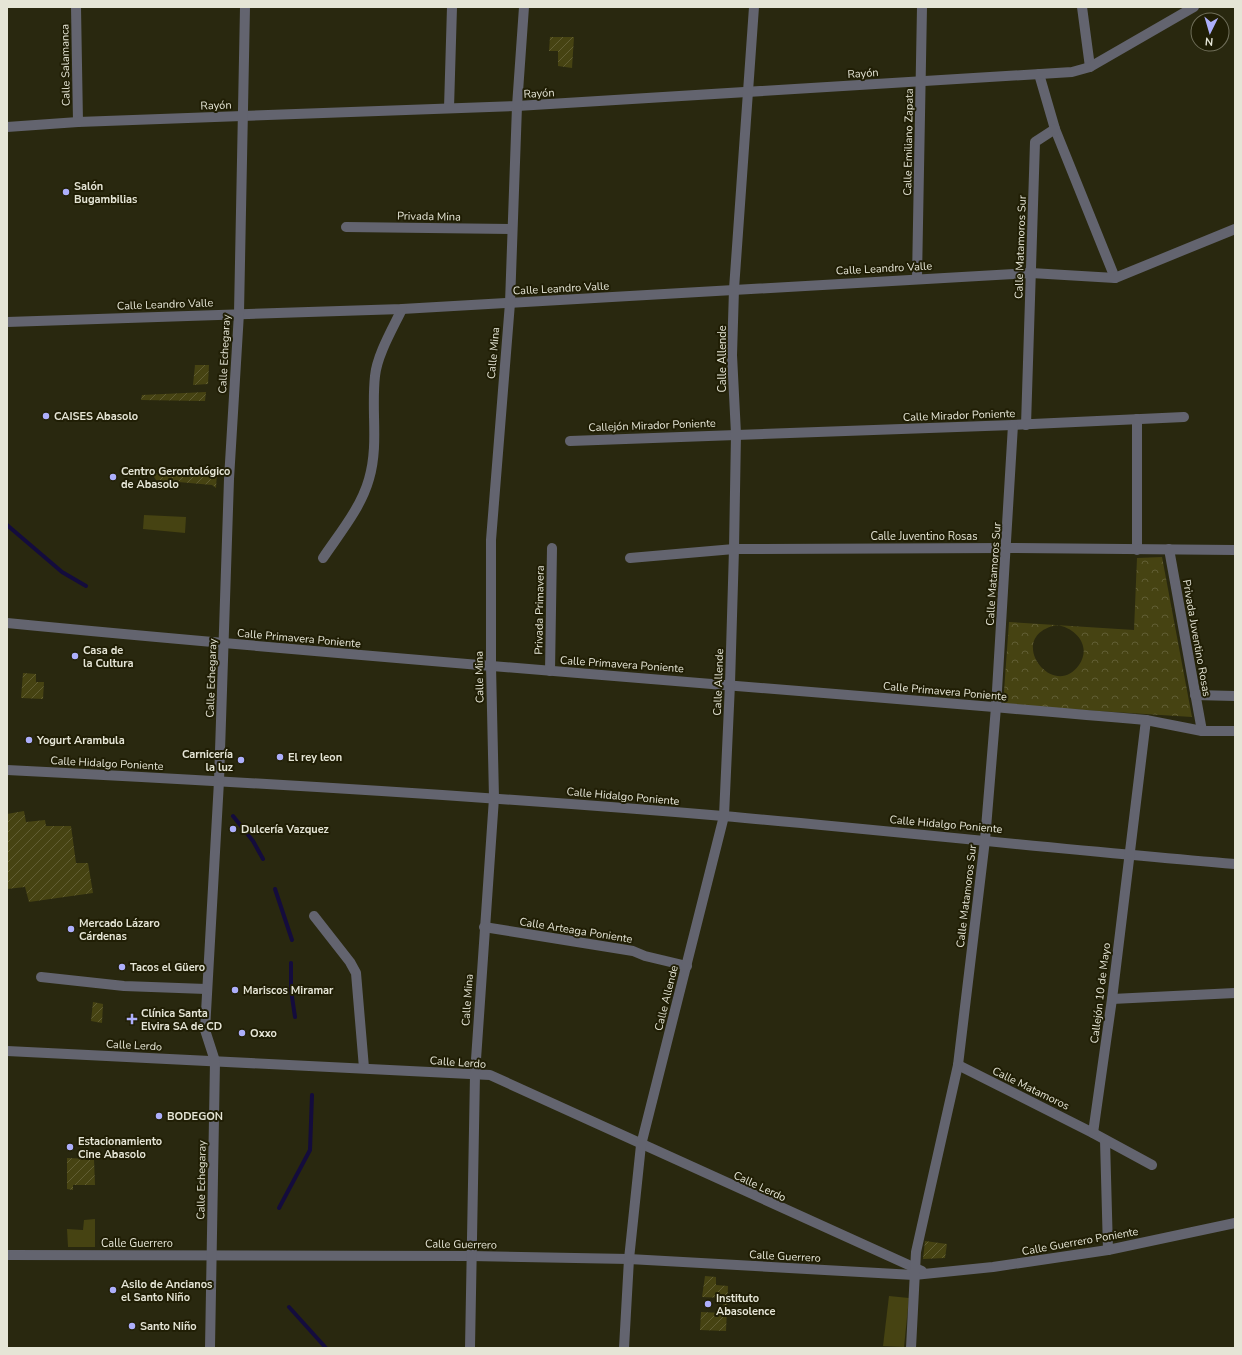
<svg xmlns="http://www.w3.org/2000/svg" width="1242" height="1355" font-family="'Nunito Sans',sans-serif">
	<style>
		.grass { fill: #464312 }
		.park { fill: url(#park-crowns); fill-rule: evenodd }
		.garden { fill: url(#garden-furrows) }
		.lines { fill: none; stroke-linecap: round; stroke-linejoin: round }
		.stream { stroke: #140c3d; stroke-width: 4 }
		.minor { stroke: #63646f; stroke-width: 10 }
		.poi-dot { fill: #adaffb; stroke: #201e05; stroke-width: 1.5 }
		.labels { text-anchor: middle; stroke-width: 4; stroke-linejoin: round; paint-order: stroke }
		.street-label { font-size: 11px; fill: #e5e5d6; stroke: #201e05 }
		.poi-label { font-size: 11px; font-weight: bold; fill: #e5e5d6; stroke: #201e05; text-anchor: start }
	</style>
	<defs>
		<pattern id="park-crowns" width="20" height="18" patternUnits="userSpaceOnUse"><rect width="20" height="18" fill="#464312"/><path d="M2 6a3 3 0 1 1 6 0M12 15a3 3 0 1 1 6 0" fill="none" stroke="#615e34"/></pattern>
		<pattern id="garden-furrows" width="10" height="10" patternUnits="userSpaceOnUse"><rect width="10" height="10" fill="#464312"/><path d="M-1 1l2-2M0 10L10 0M9 11l2-2" fill="none" stroke="#615e34"/></pattern>
	</defs>
	<rect width="100%" height="100%" fill="#29280f"/>
	<g class="grass">
		<polygon points="144,515 186,517 185,533 143,529"/>
		<polygon points="95,1219 95,1247 68,1247 67,1229 83,1230 84,1220"/>
		<polygon points="889,1296 909,1298 904,1347 883,1346"/>
	</g>
	<path class="park" d="M1162,557l30,160 -189,-12 6,-83 125,8 3,-72zM1057,625c19,3 35,21 22,40 -26,37 -76,-29 -22,-40z"/>
	<g class="garden">
		<polygon points="550,37 574,37 572,68 558,66 558,51 549,51"/>
		<polygon points="195,365 209,365 208,384 193,385"/>
		<polygon points="206,392 205,401 141,400 142,395"/>
		<polygon points="149,469 217,472 216,488 212,485 156,480"/>
		<polygon points="23,673 36,674 36,682 44,682 43,699 21,698"/>
		<polygon points="24,811 26,822 45,820 46,826 71,826 76,863 88,863 93,893 29,902 25,887 7,889 7,814"/>
		<polygon points="93,1002 103,1004 102,1023 91,1021"/>
		<polygon points="67,1158 94,1159 95,1185 73,1185 73,1190 67,1189"/>
		<polygon points="925,1241 947,1244 945,1258 923,1259"/>
		<polygon points="705,1276 716,1277 716,1285 728,1286 726,1331 700,1330 701,1312 723,1313 724,1298 702,1297"/>
	</g>
	<g class="lines">
		<g class="stream">
			<polyline points="7,525 62,572 86,586"/>
			<polyline points="233,816 253,841 263,859"/>
			<polyline points="275,889 292,940"/>
			<polyline points="291,963 291,990 295,1017"/>
			<polyline points="279,1208 310,1150 312,1095"/>
			<polyline points="289,1307 326,1348"/>
		</g>
		<g class="minor">
			<polyline points="76,7 78,122"/>
			<polyline points="1082,7 1090,67"/>
			<polyline points="1039,74 1055,129 1115,278"/>
			<polyline points="449,108 452,7"/>
			<polyline points="7,127 78,122 517,106 1072,72 1090,67 1194,7"/>
			<polyline points="346,227 512,229"/>
			<polyline points="917,278 922,7"/>
			<polyline points="7,322 402,309 1031,273 1115,278 1235,229"/>
			<polyline points="1026,425 1035,142 1055,129"/>
			<polyline points="570,441 1013,425 1184,417"/>
			<polyline points="1169,549 1202,731"/>
			<polyline points="1137,550 1137,419"/>
			<path d="M323,558c16,-24 38,-50 46,-79 10,-34 2,-68 6,-103 2,-21 18,-48 27,-67"/>
			<polyline points="630,558 734,549 1007,548 1235,550"/>
			<path d="M7,623c379,37 759,64 1139,97l56,11h33"/>
			<polyline points="550,671 552,548"/>
			<polyline points="1195,695 1235,696"/>
			<path d="M7,770c239,12 478,26 716,46 171,15 341,34 512,48"/>
			<polyline points="314,916 350,962 356,973 364,1068"/>
			<polyline points="484,927 633,951 645,956 687,966"/>
			<polyline points="41,977 124,986 206,989"/>
			<polyline points="1112,999 1235,993"/>
			<polyline points="7,1051 490,1075 922,1271"/>
			<polyline points="958,1065 1093,1133 1152,1165"/>
			<polyline points="1093,1133 1112,999 1146,720"/>
			<polyline points="1105,1140 1108,1250"/>
			<polyline points="7,1255 471,1256 629,1259 914,1275 993,1267 1108,1250 1235,1223"/>
			<polyline points="210,1348 215,1061 205,1030 219,781 229,479 239,313 245,7"/>
			<polyline points="470,1348 475,1074 494,798 491,666 491,540 510,303 517,106 524,7"/>
			<polyline points="624,1348 629,1259 641,1145 724,816 730,684 734,549 736,434 732,355 734,289 754,7"/>
			<polyline points="911,1348 916,1252 958,1065 985,840 996,707 1013,425"/>
		</g>
	</g>
	<g class="poi-dot">
		<circle cx="66" cy="192" r="4"/>
		<circle cx="46" cy="416" r="4"/>
		<circle cx="113" cy="477" r="4"/>
		<circle cx="75" cy="656" r="4"/>
		<circle cx="29" cy="740" r="4"/>
		<circle cx="280" cy="757" r="4"/>
		<circle cx="241" cy="760" r="4"/>
		<circle cx="233" cy="829" r="4"/>
		<circle cx="71" cy="929" r="4"/>
		<circle cx="122" cy="967" r="4"/>
		<circle cx="235" cy="990" r="4"/>
		<path d="M130 1013h4v4h4v4h-4v4h-4v-4h-4v-4h4z"/>
		<circle cx="242" cy="1033" r="4"/>
		<circle cx="159" cy="1116" r="4"/>
		<circle cx="70" cy="1147" r="4"/>
		<circle cx="113" cy="1290" r="4"/>
		<circle cx="708" cy="1304" r="4"/>
		<circle cx="132" cy="1326" r="4"/>
	</g>
	<g class="labels">
		<g class="street-label">
			<text transform="translate(65 65) rotate(-91)" y="4">Calle Salamanca</text>
			<text transform="translate(863 73) rotate(-4)" y="4">Rayón</text>
			<text transform="translate(539 93) rotate(-3)" y="4">Rayón</text>
			<text transform="translate(216 105) rotate(-2)" y="4">Rayón</text>
			<text transform="translate(908 142) rotate(-89)" y="4">Calle Emiliano Zapata</text>
			<text transform="translate(429 216) rotate(1)" y="4">Privada Mina</text>
			<text transform="translate(1020 247) rotate(-88)" y="4">Calle Matamoros Sur</text>
			<text transform="translate(884 268) rotate(-3)" y="4">Calle Leandro Valle</text>
			<text transform="translate(561 288) rotate(-3)" y="4">Calle Leandro Valle</text>
			<text transform="translate(165 304) rotate(-2)" y="4">Calle Leandro Valle</text>
			<text transform="translate(493 353) rotate(-85)" y="4">Calle Mina</text>
			<text transform="translate(224 354) rotate(-87)" y="4">Calle Echegaray</text>
			<text transform="translate(722 359) rotate(-90)" y="4">Calle Allende</text>
			<text transform="translate(959 415) rotate(-2)" y="4">Calle Mirador Poniente</text>
			<text transform="translate(652 425) rotate(-2)" y="4">Callejón Mirador Poniente</text>
			<text x="924" y="540">Calle Juventino Rosas</text>
			<text transform="translate(993 574) rotate(-86)" y="4">Calle Matamoros Sur</text>
			<text transform="translate(539 610) rotate(-89)" y="4">Privada Primavera</text>
			<text transform="translate(299 638) rotate(5)" y="4">Calle Primavera Poniente</text>
			<text transform="translate(1197 638) rotate(80)" y="4">Privada Juventino Rosas</text>
			<text transform="translate(622 664) rotate(4)" y="4">Calle Primavera Poniente</text>
			<text transform="translate(479 677) rotate(-91)" y="4">Calle Mina</text>
			<text transform="translate(211 678) rotate(-88)" y="4">Calle Echegaray</text>
			<text transform="translate(718 682) rotate(-88)" y="4">Calle Allende</text>
			<text transform="translate(945 691) rotate(5)" y="4">Calle Primavera Poniente</text>
			<text transform="translate(107 763) rotate(3)" y="4">Calle Hidalgo Poniente</text>
			<text transform="translate(623 796) rotate(5)" y="4">Calle Hidalgo Poniente</text>
			<text transform="translate(946 824) rotate(5)" y="4">Calle Hidalgo Poniente</text>
			<text transform="translate(966 896) rotate(-83)" y="4">Calle Matamoros Sur</text>
			<text transform="translate(576 930) rotate(9)" y="4">Calle Arteaga Poniente</text>
			<text transform="translate(1100 993) rotate(-83)" y="4">Callejón 10 de Mayo</text>
			<text transform="translate(666 998) rotate(-76)" y="4">Calle Allende</text>
			<text transform="translate(467 1000) rotate(-86)" y="4">Calle Mina</text>
			<text transform="translate(134 1045) rotate(3)" y="4">Calle Lerdo</text>
			<text transform="translate(458 1062) rotate(4)" y="4">Calle Lerdo</text>
			<text transform="translate(1031 1088) rotate(26)" y="4">Calle Matamoros</text>
			<text transform="translate(201 1180) rotate(-89)" y="4">Calle Echegaray</text>
			<text transform="translate(760 1186) rotate(25)" y="4">Calle Lerdo</text>
			<text transform="translate(1080 1241) rotate(-10)" y="4">Calle Guerrero Poniente</text>
			<text x="137" y="1247">Calle Guerrero</text>
			<text transform="translate(461 1244) rotate(1)" y="4">Calle Guerrero</text>
			<text transform="translate(785 1256) rotate(3)" y="4">Calle Guerrero</text>
		</g>
		<g class="poi-label">
			<text x="74" y="190">Salón<tspan x="74" dy="13">Bugambilias</tspan></text>
			<text x="54" y="420">CAISES Abasolo</text>
			<text x="121" y="475">Centro Gerontológico<tspan x="121" dy="13">de Abasolo</tspan></text>
			<text x="83" y="654">Casa de<tspan x="83" dy="13">la Cultura</tspan></text>
			<text x="37" y="744">Yogurt Arambula</text>
			<text x="233" y="758" text-anchor="end">Carnicería<tspan x="233" dy="13">la luz</tspan></text>
			<text x="288" y="761">El rey leon</text>
			<text x="241" y="833">Dulcería Vazquez</text>
			<text x="79" y="927">Mercado Lázaro<tspan x="79" dy="13">Cárdenas</tspan></text>
			<text x="130" y="971">Tacos el Güero</text>
			<text x="243" y="994">Mariscos Miramar</text>
			<text x="141" y="1017">Clínica Santa<tspan x="141" dy="13">Elvira SA de CD</tspan></text>
			<text x="250" y="1037">Oxxo</text>
			<text x="167" y="1120">BODEGON</text>
			<text x="78" y="1145">Estacionamiento<tspan x="78" dy="13">Cine Abasolo</tspan></text>
			<text x="121" y="1288">Asilo de Ancianos<tspan x="121" dy="13">el Santo Niño</tspan></text>
			<text x="716" y="1302">Instituto<tspan x="716" dy="13">Abasolence</tspan></text>
			<text x="140" y="1330">Santo Niño</text>
		</g>
	</g>
	<rect width="1242" height="1355" fill="none" stroke="#e5e5d6" stroke-width="16"/>
	<g transform="translate(1210 32) rotate(185)"><circle r="19" fill="#201e05" stroke="#6f6e59"/>
	<path d="M0-3L7 15L0 10L-7 15Z" fill="#adaffb"/>
	<text y="-6" font-size="11" font-weight="bold" text-anchor="middle" fill="#e5e5d6">N</text>
	</g>
</svg>
